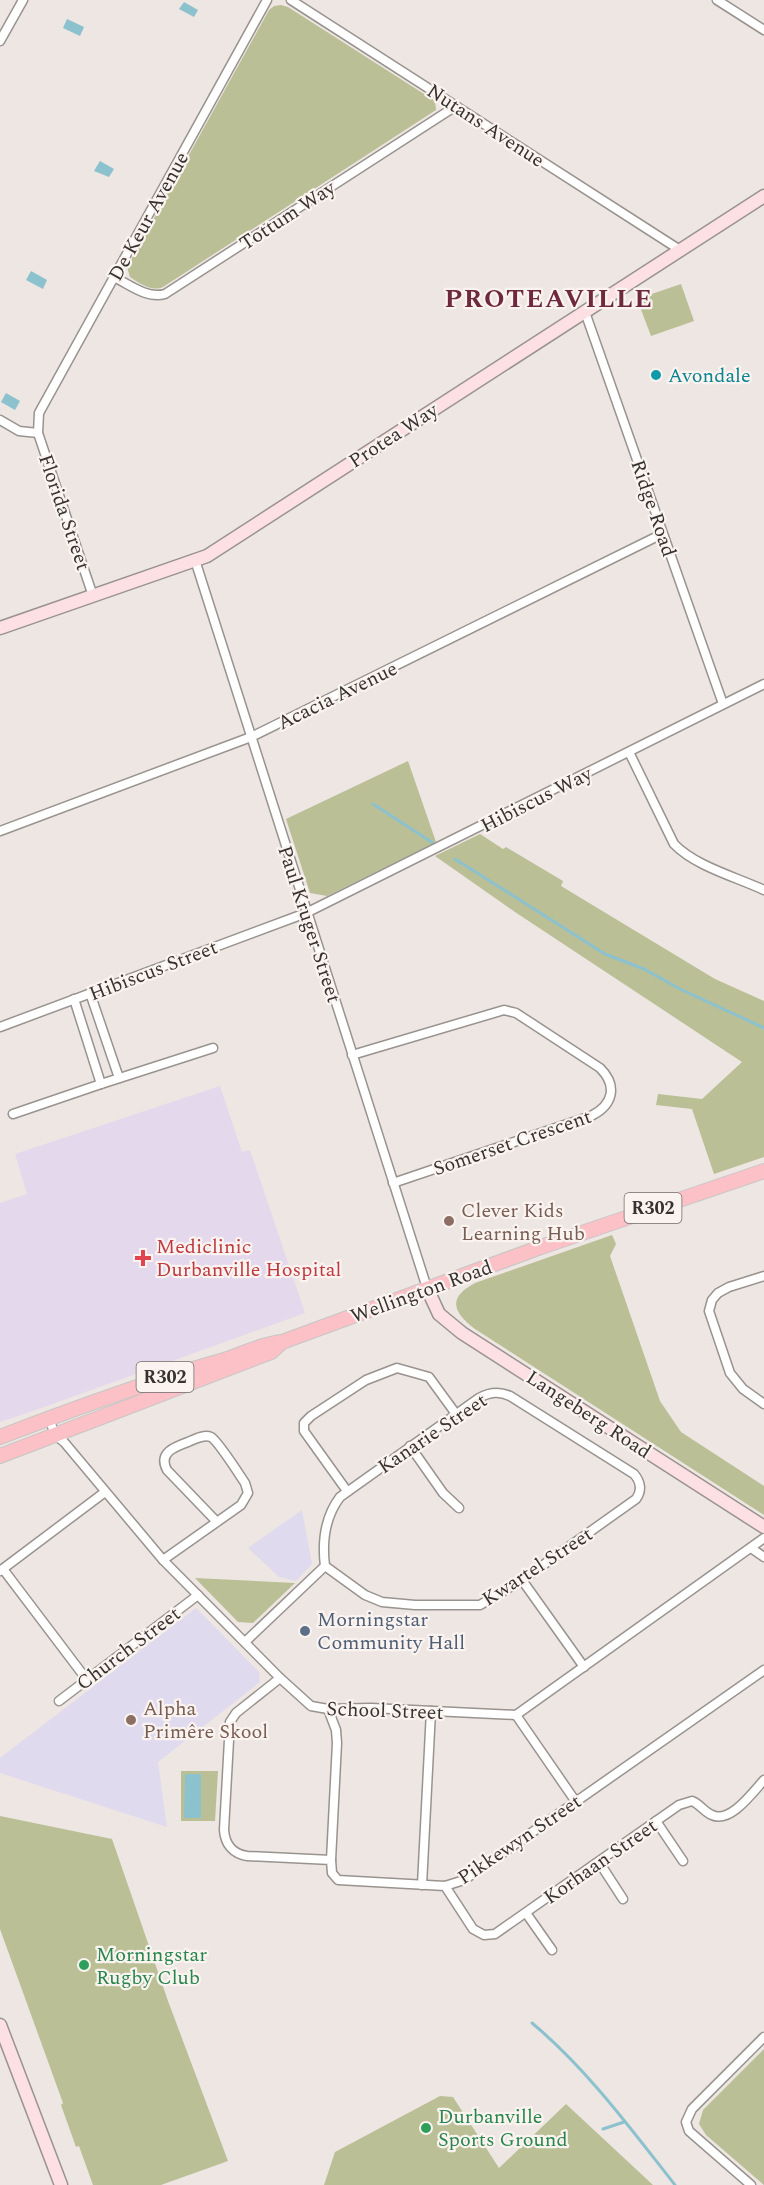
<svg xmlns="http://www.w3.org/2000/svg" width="764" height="2185" font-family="Spectral,serif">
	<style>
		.education { fill: #e0daef }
		.medical { fill: #e4d8ed }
		.green { fill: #babf96 }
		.water { fill: #8cc1ce }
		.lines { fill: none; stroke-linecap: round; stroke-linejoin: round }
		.stream { stroke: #8cc1ce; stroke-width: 3 }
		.street-casing { stroke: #99938f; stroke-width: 11 }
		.secondary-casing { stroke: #99938f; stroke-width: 15 }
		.primary-casing { stroke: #c6c6c5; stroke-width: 16 }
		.street { stroke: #fff; stroke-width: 8 }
		.secondary { stroke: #fde0e3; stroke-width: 12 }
		.primary { stroke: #fbc1c7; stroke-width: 14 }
		.culture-dot { fill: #0f9aa8; stroke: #faf3ef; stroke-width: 2 }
		.education-dot { fill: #8d6e63; stroke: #faf3ef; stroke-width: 2 }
		.health-dot { fill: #e0444e; stroke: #faf3ef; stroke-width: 2 }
		.service-dot { fill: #5c6f8a; stroke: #faf3ef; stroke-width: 2 }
		.leisure-dot { fill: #2e9e5b; stroke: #faf3ef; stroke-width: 2 }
		.labels { text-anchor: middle; stroke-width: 4.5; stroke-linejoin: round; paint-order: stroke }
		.shield { fill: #faf3ef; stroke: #706c69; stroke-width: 1.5 }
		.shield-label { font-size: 18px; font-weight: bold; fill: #353230 }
		.street-label { font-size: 20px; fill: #353230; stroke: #faf3ef }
		.culture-label { font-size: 20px; fill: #0d838f; stroke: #faf3ef; text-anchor: start }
		.education-label { font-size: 20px; fill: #785e54; stroke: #faf3ef; text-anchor: start }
		.health-label { font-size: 20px; fill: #be3a42; stroke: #faf3ef; text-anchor: start }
		.service-label { font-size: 20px; fill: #4e5e75; stroke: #faf3ef; text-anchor: start }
		.leisure-label { font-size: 20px; fill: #27864d; stroke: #faf3ef; text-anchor: start }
		.district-label { font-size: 26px; font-weight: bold; letter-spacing: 1.5px; fill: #6e293f; stroke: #faf3ef }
	</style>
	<rect width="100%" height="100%" fill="#ede6e2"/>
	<g class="education">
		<polygon points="302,1510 312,1564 296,1581 279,1577 248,1548"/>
		<polygon points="196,1608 259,1672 260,1682 158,1762 167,1827 0,1773 0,1758"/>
	</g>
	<polygon class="medical" points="220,1086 242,1152 250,1150 305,1313 33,1411 0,1422 0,1203 27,1194 15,1154"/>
	<g class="green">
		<path d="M281,5l7,2 147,94 1,9 -273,177c-11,5 -23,-3 -33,-10l-3,-10 142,-257 5,-4z"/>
		<polygon points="681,284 694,321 651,336 637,299"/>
		<polygon points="408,761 436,842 327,896 310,893 286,819"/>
		<polygon points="480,834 503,849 506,847 563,881 561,886 715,979 764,1001 764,1157 714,1174 692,1109 656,1105 658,1094 702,1099 742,1062 515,912 435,856"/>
		<path d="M612,1235l4,9 -6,12 50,145 21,31 83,54v29l-289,-186c-22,-17 -28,-31 0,-46z"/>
		<polygon points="195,1578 295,1583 253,1623 238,1622"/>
		<polygon points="181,1771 218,1771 215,1821 181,1821"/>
		<polygon points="0,1816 112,1839 168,2001 228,2161 161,2185 93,2185 79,2146 76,2147 61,2105 63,2103 0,1929"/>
		<polygon points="764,2049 764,2185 706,2135 699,2124 703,2110"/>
		<polygon points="440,2096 453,2097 499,2168 566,2104 653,2185 324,2185 335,2152"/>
	</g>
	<g class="water">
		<polygon points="184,2 198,10 194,17 179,9"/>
		<polygon points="67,19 84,27 80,36 63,28"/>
		<polygon points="100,161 114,169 109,177 94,171"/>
		<polygon points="31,271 47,280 43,289 26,280"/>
		<polygon points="6,393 20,401 15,410 1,402"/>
		<polygon points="185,1774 201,1774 201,1818 184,1818"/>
	</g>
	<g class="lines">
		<g class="stream">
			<polyline points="373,804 433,843"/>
			<polyline points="455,859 605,954 644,969 680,989 764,1028"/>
			<path d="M532,2023c55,46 99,106 143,162"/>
			<polyline points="603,2129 624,2122"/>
		</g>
		<g class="street-casing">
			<g id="street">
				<polyline points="291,0 680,250"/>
				<polyline points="717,0 764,30"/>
				<polyline points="0,41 23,0"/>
				<path d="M114,277c16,8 33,22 51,17l291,-188"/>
				<polyline points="585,312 723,704"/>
				<polyline points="0,420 19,431 38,433"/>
				<polyline points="195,560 427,1288"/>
				<polyline points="93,596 38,433 39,413 267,0"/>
				<path d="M629,752l45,92c21,22 62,33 90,46"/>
				<polyline points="0,831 251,737 662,534"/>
				<polyline points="90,993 119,1078"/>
				<polyline points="74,999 101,1084"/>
				<polyline points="0,1027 306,913 764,684"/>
				<path d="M352,1055l152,-45 12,3 84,55c18,18 13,37 -9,48l-198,67"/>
				<polyline points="13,1114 101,1084 213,1048"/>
				<polyline points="764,1276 729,1287 718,1293 712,1300 709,1311 730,1373 743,1389 764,1404"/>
				<polyline points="49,1418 55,1435 64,1442 163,1560 280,1678 311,1706 328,1709 371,1708 516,1715 764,1538"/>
				<polyline points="410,1446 443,1493 459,1508"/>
				<polyline points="347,1491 304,1431 304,1423 311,1416 366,1380 397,1368 429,1377 456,1414"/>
				<polyline points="751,1548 764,1557"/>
				<path d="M163,1560l78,-55 7,-12 -3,-10c-6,-9 -27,-42 -34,-46 -7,-3 -16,2 -23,5 -14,5 -30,11 -21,28l50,52"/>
				<polyline points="3,1569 87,1680"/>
				<polyline points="0,1571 105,1492"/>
				<polyline points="522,1580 584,1667"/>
				<path d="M245,1642l80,-76 40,29 17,7 33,3h65l42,-25 114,-81c6,-8 5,-17 -2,-25l-124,-78c-11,-5 -20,-4 -31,2l-139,99c-15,20 -18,45 -15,69"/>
				<path d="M280,1678l-44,35 -6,9 -6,108c1,14 9,24 23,26l84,4 1,13 6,7 107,6 19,-6 300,-210"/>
				<polyline points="59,1701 198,1595"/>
				<polyline points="328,1709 336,1730 337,1743 331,1860"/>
				<polyline points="516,1715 576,1802"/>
				<polyline points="656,1821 683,1861"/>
				<polyline points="599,1862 623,1899"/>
				<polyline points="422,1885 431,1711"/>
				<path d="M445,1886l28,43 11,6 11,-1 184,-129 13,-4c8,3 12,11 20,14 18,9 41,-23 52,-35"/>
				<polyline points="526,1913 552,1950"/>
				<polyline points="751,2185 689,2131 686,2122 692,2109 764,2037"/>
			</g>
		</g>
		<g class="secondary-casing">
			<g id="secondary">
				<polyline points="0,628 207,556 764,196"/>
				<polyline points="427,1288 439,1314 462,1333 764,1527"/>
				<polyline points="0,2025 61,2185"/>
			</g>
		</g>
		<g class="primary-casing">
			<g id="primary">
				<path d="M0,1437c73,-28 146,-55 221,-76 21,-6 39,-17 61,-19l259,-95 223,-76"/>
				<polyline points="0,1456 271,1352 282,1342"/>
			</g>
		</g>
		<use href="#street" class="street"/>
		<use href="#secondary" class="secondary"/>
		<use href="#primary" class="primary"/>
	</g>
	<circle class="culture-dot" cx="656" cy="375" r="6"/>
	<g class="education-dot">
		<circle cx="449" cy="1221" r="6"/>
		<circle cx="131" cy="1720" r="6"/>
	</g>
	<path class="health-dot" d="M140 1249h6v6h6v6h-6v6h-6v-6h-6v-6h6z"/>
	<circle class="service-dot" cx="305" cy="1631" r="6"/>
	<g class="leisure-dot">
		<circle cx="84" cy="1965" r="6"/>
		<circle cx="426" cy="2128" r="6"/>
	</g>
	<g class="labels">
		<g class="shield">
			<rect x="624.5" y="1193" width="57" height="30" rx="4.5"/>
			<rect x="136.5" y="1362" width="57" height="30" rx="4.5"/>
		</g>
		<g class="shield-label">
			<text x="653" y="1214">R302</text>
			<text x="165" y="1383">R302</text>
		</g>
		<g class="street-label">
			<text transform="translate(486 125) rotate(33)" y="7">Nutans Avenue</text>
			<text transform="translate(287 215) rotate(-33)" y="7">Tottum Way</text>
			<text transform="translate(148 216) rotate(-61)" y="7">De Keur Avenue</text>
			<text transform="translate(393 435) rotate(-33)" y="7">Protea Way</text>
			<text transform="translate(654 508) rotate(71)" y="7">Ridge Road</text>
			<text transform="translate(65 512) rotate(71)" y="7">Florida Street</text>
			<text transform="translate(337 695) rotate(-26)" y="7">Acacia Avenue</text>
			<text transform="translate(536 799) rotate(-27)" y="7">Hibiscus Way</text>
			<text transform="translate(310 924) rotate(72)" y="7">Paul Kruger Street</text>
			<text transform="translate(153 970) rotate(-21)" y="7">Hibiscus Street</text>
			<text transform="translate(512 1142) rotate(-19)" y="7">Somerset Crescent</text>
			<text transform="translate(421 1291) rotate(-20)" y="7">Wellington Road</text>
			<text transform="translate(589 1414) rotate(33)" y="7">Langeberg Road</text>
			<text transform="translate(432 1433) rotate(-34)" y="7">Kanarie Street</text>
			<text transform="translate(537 1566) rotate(-33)" y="7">Kwartel Street</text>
			<text transform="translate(128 1648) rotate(-37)" y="7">Church Street</text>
			<text transform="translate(385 1710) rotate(2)" y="7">School Street</text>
			<text transform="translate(519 1839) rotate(-34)" y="7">Pikkewyn Street</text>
			<text transform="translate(600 1861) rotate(-35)" y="7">Korhaan Street</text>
		</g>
		<g class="culture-label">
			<text x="668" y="382">Avondale</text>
		</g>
		<g class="education-label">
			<text x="461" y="1217">Clever Kids<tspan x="461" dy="23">Learning Hub</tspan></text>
			<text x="143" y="1715">Alpha<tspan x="143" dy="23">Primêre Skool</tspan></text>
		</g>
		<g class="health-label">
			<text x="156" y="1253">Mediclinic<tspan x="156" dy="23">Durbanville Hospital</tspan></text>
		</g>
		<g class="service-label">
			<text x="317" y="1626">Morningstar<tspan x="317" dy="23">Community Hall</tspan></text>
		</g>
		<g class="leisure-label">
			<text x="96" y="1961">Morningstar<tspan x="96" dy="23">Rugby Club</tspan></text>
			<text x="438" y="2123">Durbanville<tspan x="438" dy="23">Sports Ground</tspan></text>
		</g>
		<g class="district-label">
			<text x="549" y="307">PROTEAVILLE</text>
		</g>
	</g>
</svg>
